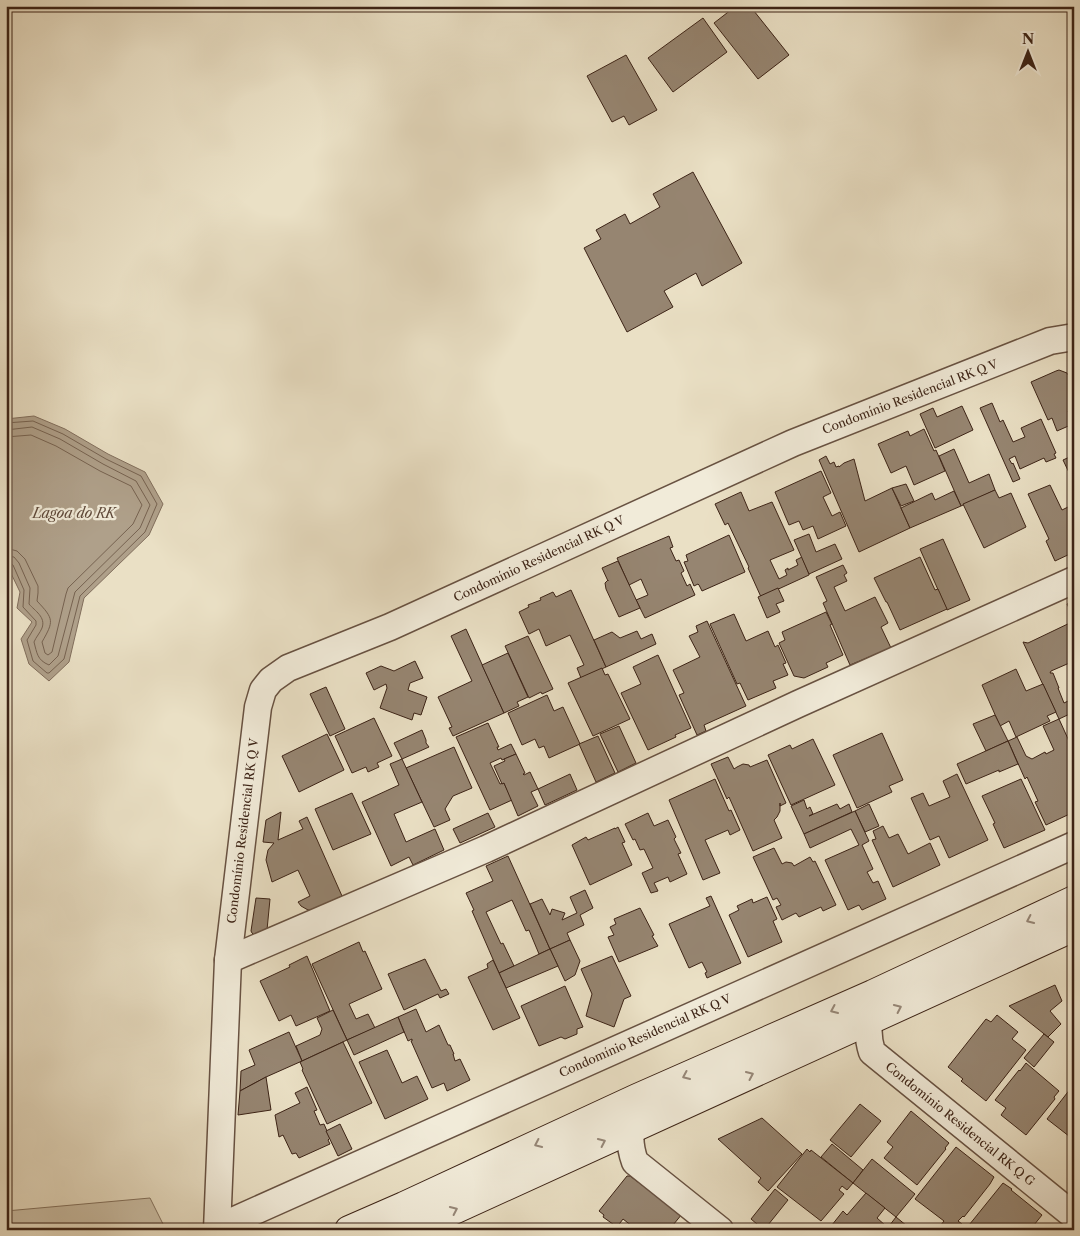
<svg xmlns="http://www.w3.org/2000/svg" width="1080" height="1236" font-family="'Libre Caslon Text',serif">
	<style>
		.green { fill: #ccc0a7; stroke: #84725e }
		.water { fill: #afa08a; stroke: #816e5c }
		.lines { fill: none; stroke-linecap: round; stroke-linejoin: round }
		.shore { stroke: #766250; stroke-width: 1 }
		.building { fill: #968571; stroke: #3c2316 }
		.street-casing { stroke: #685242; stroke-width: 29 }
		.secondary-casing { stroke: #3c2316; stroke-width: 30 }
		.street { stroke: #f1ebd9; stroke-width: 26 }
		.secondary { stroke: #f1ebd9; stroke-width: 28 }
		.oneway { stroke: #968778 }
		.labels { text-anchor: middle; stroke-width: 4.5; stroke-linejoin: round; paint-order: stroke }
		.street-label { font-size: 12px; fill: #3c2316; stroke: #f1ebd9 }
		.water-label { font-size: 14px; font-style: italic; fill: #5e4839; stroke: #f1ebd9 }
	</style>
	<rect width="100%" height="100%" fill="#eae0c5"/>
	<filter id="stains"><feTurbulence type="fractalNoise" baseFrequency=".004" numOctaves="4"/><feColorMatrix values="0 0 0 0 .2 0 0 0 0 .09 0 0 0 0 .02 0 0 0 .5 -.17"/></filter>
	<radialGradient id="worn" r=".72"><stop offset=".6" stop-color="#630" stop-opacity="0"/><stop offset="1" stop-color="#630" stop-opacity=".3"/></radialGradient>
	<polygon class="green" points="150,1198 166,1230 6,1230 6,1211"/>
	<polygon class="water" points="34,416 65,429 108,454 145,472 163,504 149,535 84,598 69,662 49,681 29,664 21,639 32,622 17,608 20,592 6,563 6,419"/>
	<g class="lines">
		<g class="shore">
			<polyline points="6,423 33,421 63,434 106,459 141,476 157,504 145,532 80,596 64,659 49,673 47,673 33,661 27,640 36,625 36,621 23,607 24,590 13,565 10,563 6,562"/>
			<path d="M6,430l26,-3 28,12 43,25 33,17 14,24 -10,23 -65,64 -17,64 -9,9c-12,-5 -12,-12 -15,-23 2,-5 6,-9 8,-14 4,-11 -7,-17 -13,-24l1,-16 -11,-25 -5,-6 -8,-1"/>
			<path d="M6,437l25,-2 25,11 44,25 31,15 11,19 -9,19 -65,64 -2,6 -14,58 -4,3 -3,-2 -3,-11c12,-21 12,-23 -5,-41l1,-8v-7l-13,-27 -8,-8 -11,-3"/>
		</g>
	</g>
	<g class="building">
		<polygon points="736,6 750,6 789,55 758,79 714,23"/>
		<polygon points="703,18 727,52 673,92 648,58"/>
		<polygon points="626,55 657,110 629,125 624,116 612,122 587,76"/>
		<polygon points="693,172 742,263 702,286 696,273 664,291 673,307 627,332 584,248 601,239 596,230 625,214 630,224 660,207 653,194"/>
		<polygon points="1059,370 1067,373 1068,375 1073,373 1074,375 1074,406 1068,411 1073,424 1057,431 1052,418 1048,420 1031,382 1056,371"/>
		<polygon points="992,403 1000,422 1003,420 1013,442 1025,437 1021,428 1041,419 1056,453 1054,454 1056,458 1046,462 1044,458 1020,469 1015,456 1009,459 1012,464 1013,463 1020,479 1013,482 980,408"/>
		<polygon points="962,406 973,430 935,448 920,414 933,408 937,417"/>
		<polygon points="924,429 934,451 936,450 945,471 914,485 906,466 891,473 878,444 908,431 910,436"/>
		<polygon points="954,449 969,483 989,474 995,490 961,506 939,456"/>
		<polygon points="1074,455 1074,483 1063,460"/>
		<polygon points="826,456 830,464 834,462 836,467 839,466 839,467 844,463 854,459 865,501 892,488 910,528 859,552 819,460"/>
		<polygon points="821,471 831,493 823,497 832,516 840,512 846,526 818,539 813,526 803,530 799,521 789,525 775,492"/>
		<polygon points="906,484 914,501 901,506 892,488"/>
		<polygon points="1050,485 1062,510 1074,504 1074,550 1071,551 1072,553 1055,561 1046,541 1049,539 1028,494"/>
		<polygon points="995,490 999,498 1011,493 1026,527 984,548 963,504"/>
		<polygon points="954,491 961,506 910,528 901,508 932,493 935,500"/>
		<polygon points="741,492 749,511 772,502 794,550 770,560 779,579 787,575 785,570 788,568 788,570 798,565 796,560 802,557 809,574 809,575 761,597 748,568 749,567 728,523 725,525 715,504"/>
		<polygon points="809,534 816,552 835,544 842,559 809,574 794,540"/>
		<polygon points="729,535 745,572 702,591 699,585 698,584 694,586 684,562 688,561 686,555"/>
		<polygon points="669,536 673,547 670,548 676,561 679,560 684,571 681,573 687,586 690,584 695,595 645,618 636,600 648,595 641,579 629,585 617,558"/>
		<polygon points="943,539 970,600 947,610 920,549"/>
		<polygon points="920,557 935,590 938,589 947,609 900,630 887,602 886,602 874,578"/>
		<polygon points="618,561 640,608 619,617 606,589 605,583 608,580 608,581 602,568"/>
		<polygon points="843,565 847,573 844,575 847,581 834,587 845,611 875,597 888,623 881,627 891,648 850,665 823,603 827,601 816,577"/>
		<polygon points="778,588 784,601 776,604 780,612 767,618 758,597"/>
		<polygon points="571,590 606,667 581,678 577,668 584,665 570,635 546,646 539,629 529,634 519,612 529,607 528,605 541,600 540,598 553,592 556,597"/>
		<polygon points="1074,601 1074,618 1067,604"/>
		<polygon points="826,612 832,624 830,625 843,655 826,663 828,667 804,678 794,676 779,643 785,640 782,632"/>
		<polygon points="734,614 746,641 768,631 775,647 778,645 786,663 783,664 788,675 773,681 776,688 748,700 740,683 737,684 710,624"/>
		<polygon points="707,621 746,706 704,725 706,731 697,735 679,695 684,693 673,670 700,657 689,636 698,632 696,626"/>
		<polygon points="1074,621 1074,654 1073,655 1074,661 1051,671 1050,673 1053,673 1059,688 1058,688 1064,703 1074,698 1074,712 1059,719 1023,642 1028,643"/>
		<polygon points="466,629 504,713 453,736 449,728 452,727 438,697 472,681 451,636"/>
		<polygon points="637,631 641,639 652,634 656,644 606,667 594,640 612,632 620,638"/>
		<polygon points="528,636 553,689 542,694 541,692 529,698 505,646"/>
		<polygon points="508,653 528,697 517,702 519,706 504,713 482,665"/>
		<polygon points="658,655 691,728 675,735 676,737 648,750 621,693 641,684 633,667"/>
		<polygon points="415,661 423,678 410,683 408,690 427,697 421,715 414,713 412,720 380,708 387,688 386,684 374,690 366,673 381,666 394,671"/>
		<polygon points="602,668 605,675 608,674 630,719 593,736 568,683"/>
		<polygon points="1016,669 1026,691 1043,684 1056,712 1047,716 1050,721 1016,737 1009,721 1000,726 982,685"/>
		<polygon points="326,687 345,729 330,736 310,694"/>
		<polygon points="547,695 554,711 563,707 580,744 549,758 544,746 539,748 535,739 522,745 508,713"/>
		<polygon points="995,715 1008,741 986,751 973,724"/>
		<polygon points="374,718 392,756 377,763 379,767 368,772 366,767 352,773 335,736"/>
		<polygon points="1059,719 1074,752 1074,812 1046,825 1035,802 1038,801 1027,777 1025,779 1008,741 1017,737 1026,756 1032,759 1045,752 1046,754 1054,750 1043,726"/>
		<polygon points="488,723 499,747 497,747 498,750 511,744 516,754 502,760 501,758 490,763 500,784 504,783 512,800 490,810 456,737"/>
		<polygon points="619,726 636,763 618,772 600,734"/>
		<polygon points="422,730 426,740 426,743 429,747 402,759 394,743"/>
		<polygon points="882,733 903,780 889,786 892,792 857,808 833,755"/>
		<polygon points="327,734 344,770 299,792 282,756"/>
		<polygon points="598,736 615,773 596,782 579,744"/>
		<polygon points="813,739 835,785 791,805 768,755 790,745 792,749"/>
		<polygon points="1008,741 1018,764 999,772 999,770 966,784 957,764"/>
		<polygon points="454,747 472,788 453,796 445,809 450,820 434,827 406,768"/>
		<polygon points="516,754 525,773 523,774 524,775 530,772 538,789 531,792 538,806 518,816 504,783 502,784 494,766 505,761 504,759"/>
		<polygon points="728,757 734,769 737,767 743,764 749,765 750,767 767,760 786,803 780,806 780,803 780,811 777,817 774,820 782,838 753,851 729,797 727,799 711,764"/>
		<polygon points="402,759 422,802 394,814 406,842 435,829 444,850 413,865 409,857 391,866 362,802 399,785 390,764"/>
		<polygon points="570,774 577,790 545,805 538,789"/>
		<polygon points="957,774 988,840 949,858 939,836 930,840 911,798 923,793 929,806 950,797 943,781"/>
		<polygon points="715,779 729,811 731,810 740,830 730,835 728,830 705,840 720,873 703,880 669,800"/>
		<polygon points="1021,779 1045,830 1004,848 993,824 995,823 982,796"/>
		<polygon points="352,793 371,834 333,850 315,809"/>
		<polygon points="804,800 807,809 810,807 813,814 809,816 837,804 840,809 849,804 852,812 804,834 791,806"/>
		<polygon points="869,804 879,826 865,832 855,811"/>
		<polygon points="855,811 869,841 862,845 873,869 867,872 873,883 878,881 886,899 862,910 859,905 848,910 825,860 859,845 851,829 810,848 804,834"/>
		<polygon points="281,812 278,840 303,829 299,821 307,817 342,896 312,910 308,910 301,906 298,902 310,896 298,870 272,882 266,860 268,850 274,843 263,842 266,820"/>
		<polygon points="488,813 495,827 460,843 453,829"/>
		<polygon points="648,813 654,826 668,820 676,837 674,839 681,853 678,854 687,874 670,882 668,877 654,883 658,891 651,893 642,873 653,868 644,849 640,850 635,839 633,840 625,824"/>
		<polygon points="883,826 889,838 898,834 908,854 930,843 940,865 893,887 872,840 876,839 873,831"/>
		<polygon points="618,827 625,842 622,843 632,865 590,885 572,845 586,837 588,840 615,828 615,829"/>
		<polygon points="774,848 782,864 786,862 792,863 794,866 810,857 813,862 815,861 836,905 823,911 821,907 799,917 796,913 782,920 776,907 781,905 777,898 773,900 753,857"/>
		<polygon points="508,856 550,949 539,954 529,930 526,931 512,900 486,912 501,944 503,943 514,966 499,973 472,911 474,910 466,893 493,881 486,866"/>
		<polygon points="585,890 593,908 580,915 584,925 567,933 570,940 550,949 530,904 542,899 550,915 552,909 565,913 562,920 577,913 570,897"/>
		<polygon points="711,896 741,963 707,978 705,973 707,972 702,962 689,968 669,924 710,906 706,898"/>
		<polygon points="767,897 777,919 773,921 782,942 748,957 729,915 739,910 737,906 752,899 753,903"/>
		<polygon points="256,898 270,899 267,930 254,935 252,933 251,931"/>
		<polygon points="640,908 654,935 652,936 658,946 619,962 608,937 614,935 610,927 616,924 614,919"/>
		<polygon points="570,940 580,961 575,975 565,981 550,949"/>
		<polygon points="359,942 363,952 365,951 382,989 349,1004 356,1019 368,1014 375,1028 347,1040 312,964"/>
		<polygon points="550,949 558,966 506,988 499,973"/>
		<polygon points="307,956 330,1011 296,1026 291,1015 279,1021 260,981 290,967 289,965"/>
		<polygon points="612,956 631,996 624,999 614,1027 586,1016 592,994 581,969"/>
		<polygon points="425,959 441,991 446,989 449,994 440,998 438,994 404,1010 388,974"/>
		<polygon points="493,960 520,1018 493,1030 468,977 488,968 487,964"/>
		<polygon points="1055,985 1062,1001 1050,1011 1061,1024 1048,1037 1009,1006"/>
		<polygon points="565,986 583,1027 577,1029 577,1034 565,1039 561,1037 539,1046 521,1006"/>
		<polygon points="416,1009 426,1032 439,1025 448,1045 450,1045 454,1054 453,1054 455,1061 460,1059 470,1080 447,1091 444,1083 432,1088 411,1041 412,1041 412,1039 408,1041 398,1017"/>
		<polygon points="333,1010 347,1040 302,1061 296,1046 320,1035 322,1029 317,1018"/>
		<polygon points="997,1015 1018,1032 1012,1039 1026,1050 986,1101 961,1081 963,1079 948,1067 986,1019 991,1022"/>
		<polygon points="398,1017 404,1032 354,1055 347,1040"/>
		<polygon points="289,1032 302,1061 266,1077 240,1091 241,1071 255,1065 249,1050"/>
		<polygon points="1044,1034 1054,1042 1034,1067 1024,1058"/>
		<polygon points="343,1042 372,1103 327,1124 302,1070 303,1069 300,1062"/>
		<polygon points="387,1050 402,1083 417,1076 428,1099 385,1119 359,1062"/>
		<polygon points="1026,1063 1059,1091 1054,1097 1055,1099 1026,1135 1001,1115 1006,1108 995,1100 1019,1070 1020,1071"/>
		<polygon points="266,1077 271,1110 238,1115 240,1091"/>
		<polygon points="1074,1084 1074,1140 1047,1119"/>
		<polygon points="307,1087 317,1110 314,1111 320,1125 324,1124 330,1138 328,1140 330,1144 299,1158 296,1153 292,1154 283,1135 279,1137 275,1115 300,1103 295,1093"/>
		<polygon points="860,1104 881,1121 851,1157 830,1140"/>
		<polygon points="911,1111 949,1143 945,1148 946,1149 917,1185 884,1158 893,1147 887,1142"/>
		<polygon points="762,1118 802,1154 768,1191 758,1182 761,1178 718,1139"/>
		<polygon points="340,1124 352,1149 338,1156 326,1131"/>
		<polygon points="832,1144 863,1170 853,1183 821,1157"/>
		<polygon points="956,1147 994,1177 990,1184 964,1217 963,1216 958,1221 962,1224 958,1230 937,1230 944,1221 915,1199"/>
		<polygon points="807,1149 810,1152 811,1150 853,1183 847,1190 842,1186 839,1190 844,1194 821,1221 777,1187"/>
		<polygon points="872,1159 915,1194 896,1217 853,1183"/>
		<polygon points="627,1176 630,1176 663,1201 664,1200 682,1214 669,1230 637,1230 623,1219 617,1227 603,1217 604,1215 599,1211"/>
		<polygon points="1003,1183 1012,1189 1011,1190 1042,1215 1030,1230 965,1230"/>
		<polygon points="775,1189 788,1200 764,1230 751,1219"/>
		<polygon points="866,1193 885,1208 877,1218 886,1226 883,1230 828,1230 843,1211 847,1215"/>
		<polygon points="896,1217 907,1226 904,1230 886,1230"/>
	</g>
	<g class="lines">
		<g class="street-casing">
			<g id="street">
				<polyline points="228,960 486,849 798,704 1074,580"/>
				<path d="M871,1001c-2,19 -5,32 1,51l202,164"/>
				<path d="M634,1111c-4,21 -6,31 1,51l85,68"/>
				<polyline points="217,1228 1074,845"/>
				<polyline points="217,1230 228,960 258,707 263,690 271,680 288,668 390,627 793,443 1050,341 1074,337"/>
			</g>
		</g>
		<g class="secondary-casing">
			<g id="secondary">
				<polyline points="349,1230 404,1206 637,1098 873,994 1074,900"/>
				<polyline points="410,1230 1074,927"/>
			</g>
		</g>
		<use href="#street" class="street"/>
		<use href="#secondary" class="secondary"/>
	</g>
	<defs><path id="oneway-chevron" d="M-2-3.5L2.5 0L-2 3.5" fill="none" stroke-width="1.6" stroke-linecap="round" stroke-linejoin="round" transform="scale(1.25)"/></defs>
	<g class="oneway">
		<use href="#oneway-chevron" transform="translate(1030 920) rotate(155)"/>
		<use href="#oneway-chevron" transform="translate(898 1008) rotate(-25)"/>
		<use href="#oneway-chevron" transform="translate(834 1010) rotate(156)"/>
		<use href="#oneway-chevron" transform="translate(750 1075) rotate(-24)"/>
		<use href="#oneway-chevron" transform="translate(686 1076) rotate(156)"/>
		<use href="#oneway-chevron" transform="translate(602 1142) rotate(-25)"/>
		<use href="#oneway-chevron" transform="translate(538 1144) rotate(155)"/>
		<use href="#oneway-chevron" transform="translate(454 1210) rotate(-25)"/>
	</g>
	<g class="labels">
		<g class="street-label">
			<text transform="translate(910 397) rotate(-21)" y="4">Condomínio Residencial RK Q V</text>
			<text transform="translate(539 559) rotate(-25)" y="4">Condomínio Residencial RK Q V</text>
			<text transform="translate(243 831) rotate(-83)" y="4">Condomínio Residencial RK Q V</text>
			<text transform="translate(645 1036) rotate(-24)" y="4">Condomínio Residencial RK Q V</text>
			<text transform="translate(960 1124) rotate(39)" y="4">Condomínio Residencial RK Q G</text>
		</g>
		<g class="water-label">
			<text x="74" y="518">Lagoa do RK</text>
		</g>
	</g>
	<rect width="1080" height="1236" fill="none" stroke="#eae0c5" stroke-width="25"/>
	<rect x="8" y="8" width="1065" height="1221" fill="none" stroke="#3c2316" stroke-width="2.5"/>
	<rect x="12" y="12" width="1055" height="1211" fill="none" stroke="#3c2316"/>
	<g transform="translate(1028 52)" stroke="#f1ebd9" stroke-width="4" paint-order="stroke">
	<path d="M0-4L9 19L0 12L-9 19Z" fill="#3c2316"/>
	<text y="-8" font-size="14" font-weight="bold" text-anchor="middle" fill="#3c2316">N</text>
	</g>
	<rect width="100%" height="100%" filter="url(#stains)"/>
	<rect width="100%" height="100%" fill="url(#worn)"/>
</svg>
